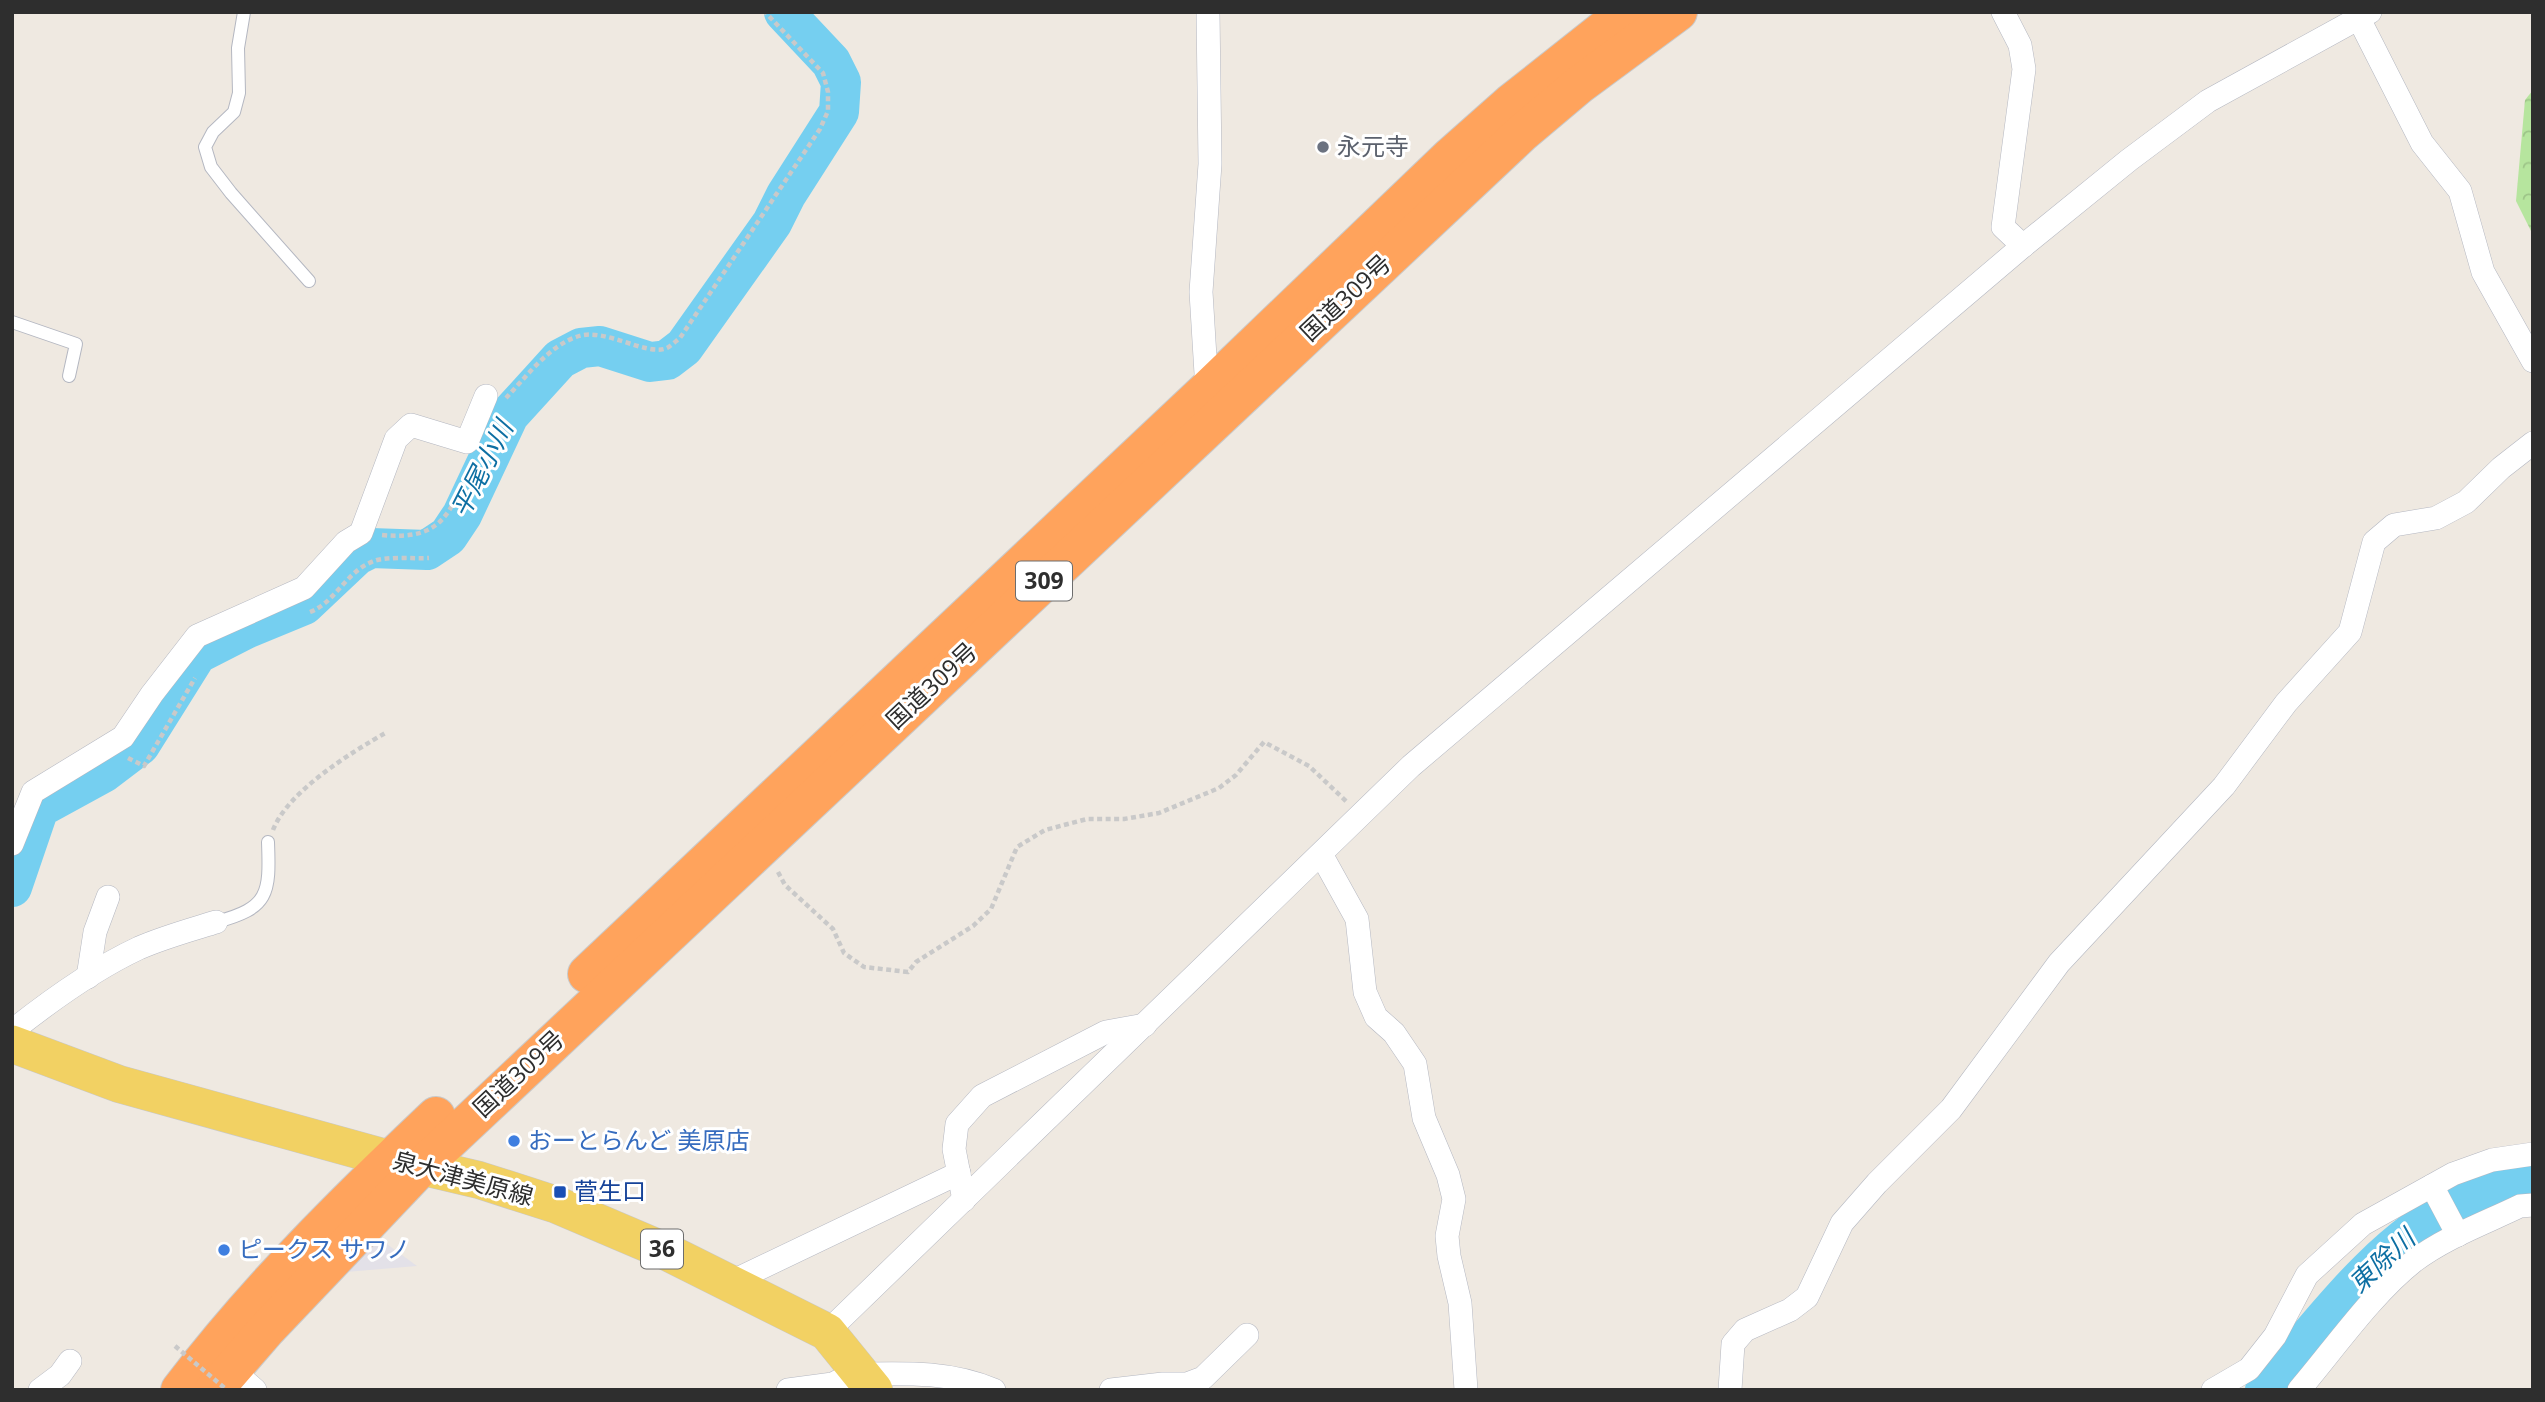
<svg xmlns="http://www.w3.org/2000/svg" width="2545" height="1402" font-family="'Open Sans','Noto Sans JP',sans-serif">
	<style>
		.industrial { fill: #e3e1e8 }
		.park { fill: url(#park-crowns) }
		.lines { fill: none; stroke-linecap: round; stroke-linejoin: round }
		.river { stroke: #75cff0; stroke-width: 40 }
		.lane-casing { stroke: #b4b7c1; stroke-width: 14 }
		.street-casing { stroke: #b4b7c1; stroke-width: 24 }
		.primary-casing { stroke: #c9c9c9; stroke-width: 38 }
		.highway-casing { stroke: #c9c9c9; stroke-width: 40 }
		.path { stroke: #c9c9c9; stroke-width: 4.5; stroke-dasharray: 5 3.5; stroke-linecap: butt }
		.lane { stroke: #fff; stroke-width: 12 }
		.street { stroke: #fff; stroke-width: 23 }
		.primary { stroke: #f2d163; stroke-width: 37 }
		.highway { stroke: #ffa35c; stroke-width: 38 }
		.path-bridge { stroke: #c9c9c9; stroke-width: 4.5; stroke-dasharray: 5 3.5; stroke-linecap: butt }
		.worship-dot { fill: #6b7280; stroke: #fff; stroke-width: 2.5 }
		.shop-dot { fill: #3f7fe0; stroke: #fff; stroke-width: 2.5 }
		.transit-dot { fill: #1a4fb4; stroke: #fff; stroke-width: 2.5 }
		.labels { text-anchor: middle; stroke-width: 6; stroke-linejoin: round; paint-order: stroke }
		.shield { fill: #fff; stroke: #6d6d6d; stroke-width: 2 }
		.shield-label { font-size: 23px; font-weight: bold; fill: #2e2e2e }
		.worship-label { font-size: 24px; fill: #5b616d; stroke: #fff; text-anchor: start }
		.street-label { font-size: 24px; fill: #2e2e2e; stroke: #fff }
		.shop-label { font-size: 24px; fill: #366cbe; stroke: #fff; text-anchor: start }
		.transit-label { font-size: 24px; fill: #164399; stroke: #fff; text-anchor: start }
		.water-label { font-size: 26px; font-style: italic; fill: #0d6fa3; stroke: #fff }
	</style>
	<defs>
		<pattern id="park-crowns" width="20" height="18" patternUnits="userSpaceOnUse" patternTransform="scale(1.75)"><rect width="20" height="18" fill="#b6e59e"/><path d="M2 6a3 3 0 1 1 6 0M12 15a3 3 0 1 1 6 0" fill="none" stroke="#9dc588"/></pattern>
	</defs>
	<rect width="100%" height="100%" fill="#efe9e1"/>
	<polygon class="industrial" points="380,1239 417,1266 346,1272"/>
	<polygon class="park" points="2533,90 2533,235 2516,201 2525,100"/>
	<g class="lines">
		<g class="river">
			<polyline points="12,887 39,808 103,773 140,745 197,654 246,629 304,605 357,555 371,548 427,550 448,536 462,515 509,415 560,359 581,348 600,346 650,362 667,360 684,347 772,223 786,195 839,112 841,82 831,62 784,12"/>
			<path d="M2265,1390c57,-67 115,-148 196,-188 22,-11 48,-17 72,-21"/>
		</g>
		<g class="lane-casing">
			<g id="lane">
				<polyline points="244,12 238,48 239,93 234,112 213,132 205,147 211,167 231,193 309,281"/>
				<polyline points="12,322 76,344 69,376"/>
				<path d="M216,922c53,-14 54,-28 52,-80"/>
			</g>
		</g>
		<g class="street-casing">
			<g id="street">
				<polyline points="1208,12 1210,164 1201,292 1207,390 1209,393"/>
				<polyline points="2003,12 2020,45 2024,69 2003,227 2023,246"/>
				<polyline points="2358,12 2359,19 2422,143 2460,191 2483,272 2533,361"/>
				<polyline points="12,844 33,792 123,737 152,694 197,636 304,588 346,542 361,533 396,439 411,425 467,442 486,396"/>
				<polyline points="1321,854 1357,919 1365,992 1376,1017 1394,1033 1415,1064 1424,1118 1448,1175 1454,1199 1447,1236 1449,1256 1460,1303 1466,1390"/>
				<polyline points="88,977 95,932 108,897"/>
				<path d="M12,1031c39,-31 82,-62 127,-83 25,-11 51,-18 77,-26"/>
				<polyline points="2432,1186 2458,1235"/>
				<polyline points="964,1200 954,1149 957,1124 982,1096 1106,1032 1145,1025"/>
				<polyline points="729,1283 959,1173"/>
				<polyline points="827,1332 1411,766 2023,246 2129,160 2208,101 2370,12"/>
				<polyline points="231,1369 255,1390"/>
				<path d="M864,1374c46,-1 87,-2 130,16"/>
				<polyline points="40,1390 60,1375 70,1361"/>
				<polyline points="788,1390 833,1384 860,1370"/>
				<polyline points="1111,1390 1163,1384 1187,1384 1203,1378 1247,1335"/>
				<polyline points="1730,1390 1733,1344 1745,1330 1790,1310 1807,1297 1842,1223 1877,1183 1951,1109 2059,963 2224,786 2286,703 2350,632 2374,542 2394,525 2436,518 2466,502 2501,468 2533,443"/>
				<polyline points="2213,1390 2249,1369 2275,1336 2307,1275 2363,1224 2453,1174 2492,1160 2533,1154"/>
				<path d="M2299,1390c35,-41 73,-96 115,-129 32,-24 71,-38 106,-55l13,-1"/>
			</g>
		</g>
		<g class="primary-casing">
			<polyline id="primary" points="12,1044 119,1084 390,1159 479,1180 557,1205 665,1251 827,1332 874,1390"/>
		</g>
		<g class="highway-casing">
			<g id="highway">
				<polyline points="587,974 1207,390 1450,157 1511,103 1626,12"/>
				<path d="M180,1390c76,-100 165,-188 256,-274"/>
				<polyline points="214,1390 266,1330 422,1166 1522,133 1579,85 1678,12"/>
			</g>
		</g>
		<g class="path">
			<path d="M506,398c20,-21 42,-51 70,-61 28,-11 70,20 91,11 4,-2 9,-7 13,-10l140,-209 8,-18v-19l-5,-19 -58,-61"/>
			<path d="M382,535c63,6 68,-24 91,-74"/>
			<path d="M310,612c26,-10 36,-41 64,-51 13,-5 40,-2 55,-3"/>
			<polyline points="128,758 144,766 195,678"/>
			<path d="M273,830c15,-39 79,-78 114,-98"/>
			<polyline points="778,872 785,885 833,929 844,953 864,967 908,972 916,962 973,926 991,909 1017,847 1045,830 1087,819 1124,819 1159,813 1219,788 1236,775 1264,742 1309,766 1347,802"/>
		</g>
		<use href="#lane" class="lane"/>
		<use href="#street" class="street"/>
		<use href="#primary" class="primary"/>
		<use href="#highway" class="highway"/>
		<polyline class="path-bridge" points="175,1346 227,1390"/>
	</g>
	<circle class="worship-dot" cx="1323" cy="147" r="7"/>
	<g class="shop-dot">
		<circle cx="514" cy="1141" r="7"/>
		<circle cx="224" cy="1250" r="7"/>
	</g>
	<rect class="transit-dot" x="553" y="1185" width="14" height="14" rx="3.5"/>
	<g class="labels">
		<g class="shield">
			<rect x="1016" y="561.5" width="56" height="39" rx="5"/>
			<rect x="641" y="1229.5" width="42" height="39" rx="5"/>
		</g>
		<g class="shield-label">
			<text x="1044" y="589">309</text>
			<text x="662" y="1257">36</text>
		</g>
		<g class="worship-label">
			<text x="1337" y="155">永元寺</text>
		</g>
		<g class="street-label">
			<text transform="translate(1346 298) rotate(-43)" y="8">国道309号</text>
			<text transform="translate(932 686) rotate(-43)" y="8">国道309号</text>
			<text transform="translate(519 1074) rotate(-43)" y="8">国道309号</text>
			<text transform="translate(463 1179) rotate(15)" y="8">泉大津美原線</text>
		</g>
		<g class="shop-label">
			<text x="528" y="1149">おーとらんど 美原店</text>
			<text x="238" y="1258">ピークス サワノ</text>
		</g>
		<g class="transit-label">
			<text x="574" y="1200">菅生口</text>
		</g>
		<g class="water-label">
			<text transform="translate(482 469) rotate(-63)" y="9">平尾小川</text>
			<text transform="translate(2382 1261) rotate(-43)" y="9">東除川</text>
		</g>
	</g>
	<rect width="2545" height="1402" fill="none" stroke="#2e2e2e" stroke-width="28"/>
</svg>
